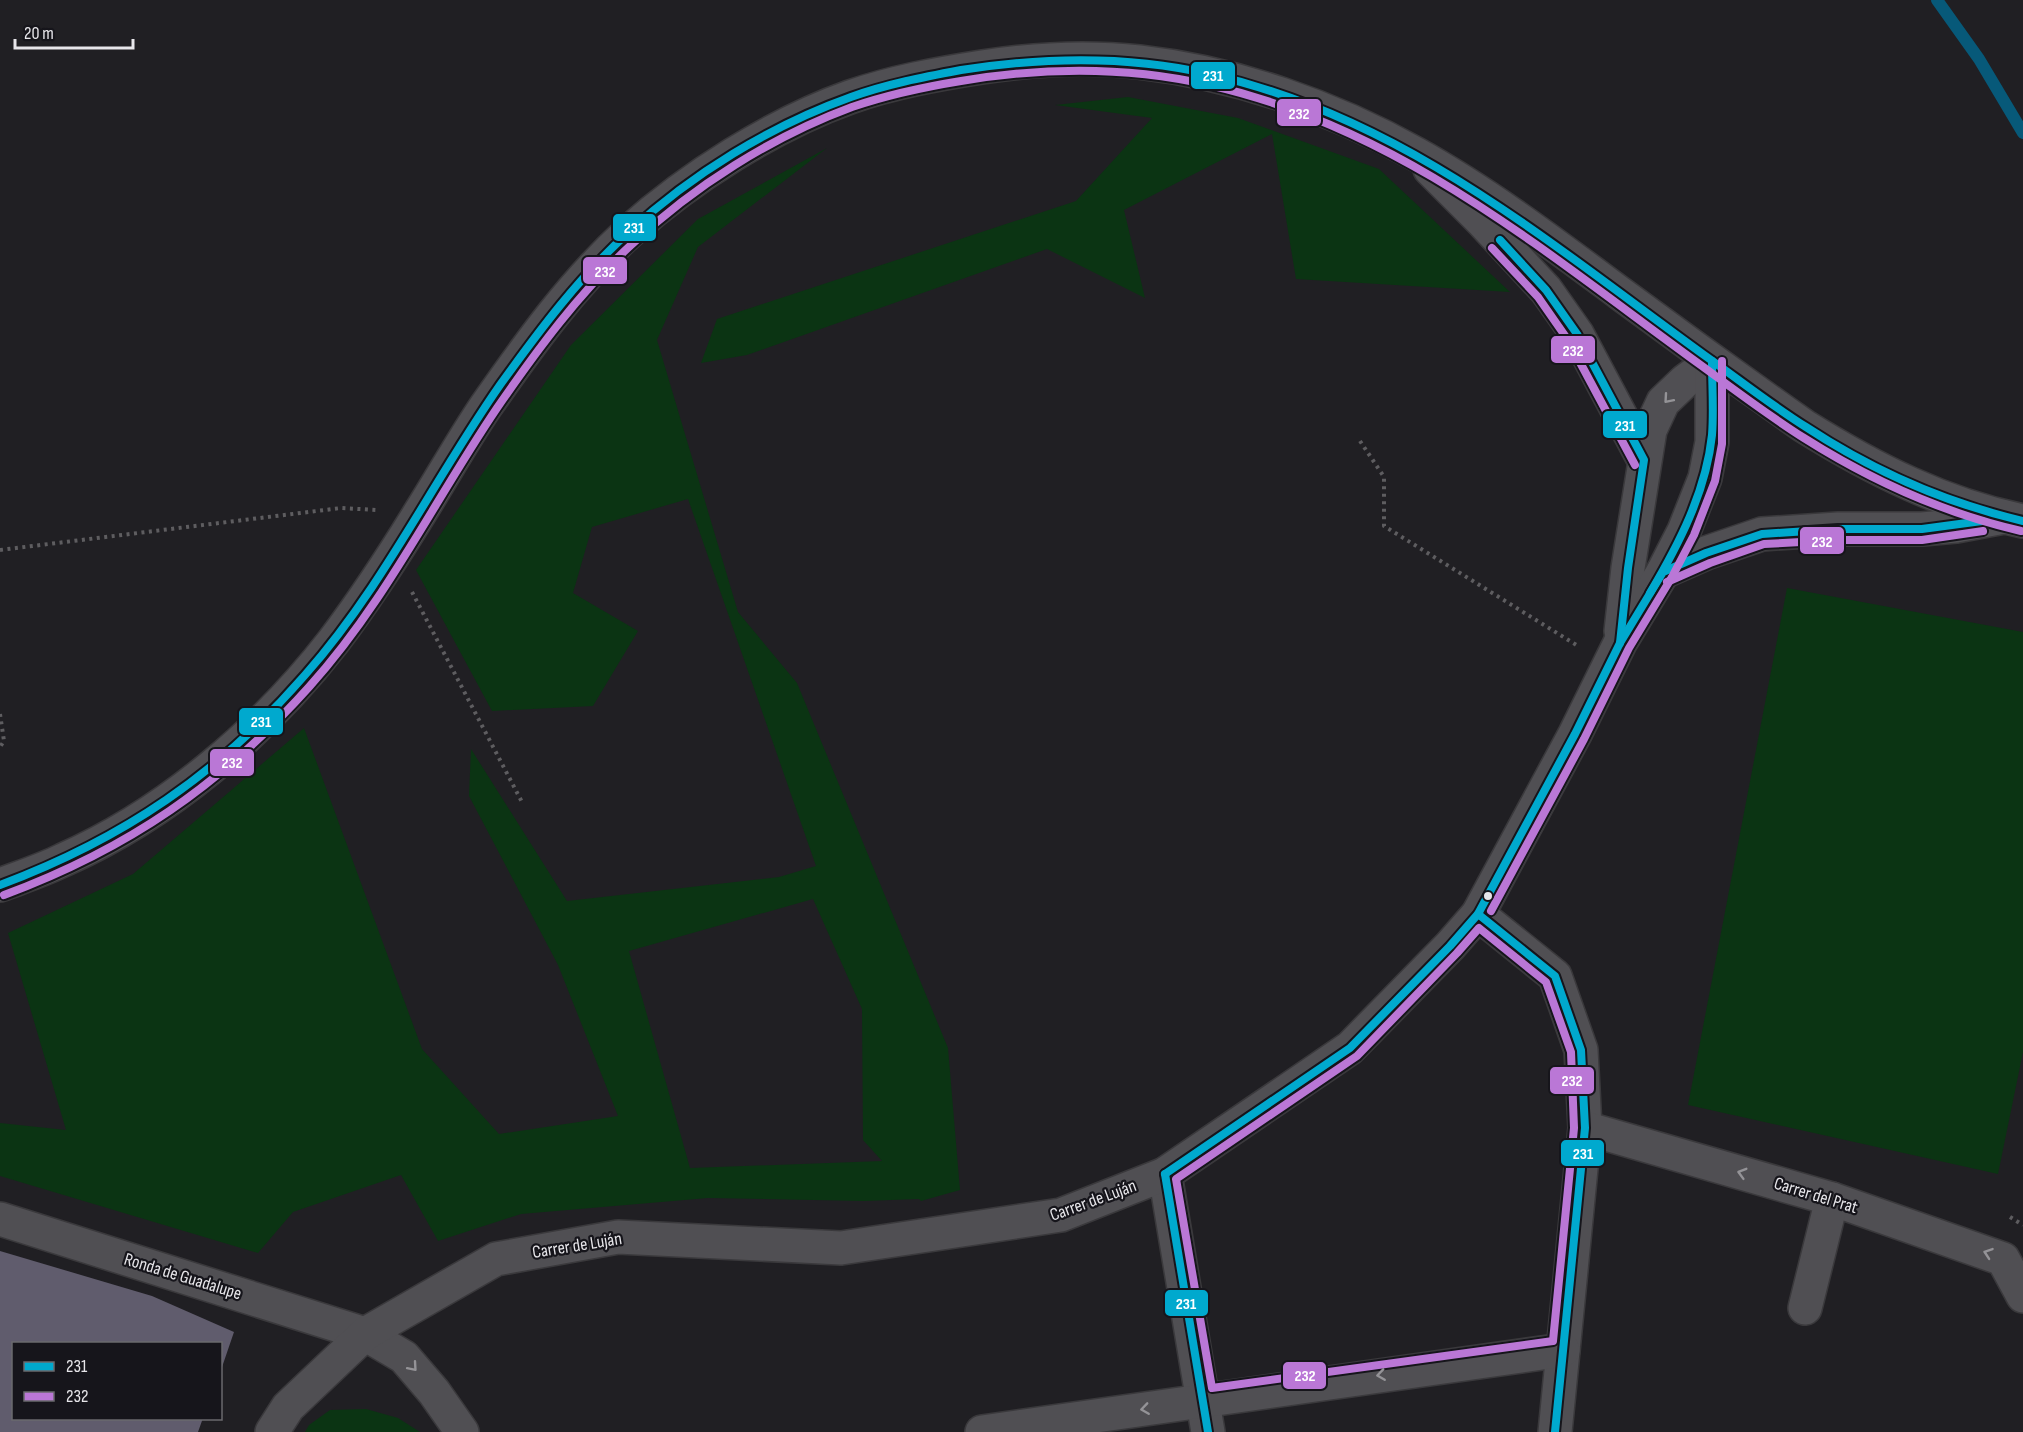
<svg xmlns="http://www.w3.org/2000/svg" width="2023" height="1432" font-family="'Sofia Sans Condensed',sans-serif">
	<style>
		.green { fill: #0b3413; fill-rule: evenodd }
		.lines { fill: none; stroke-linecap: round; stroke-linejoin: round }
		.stream { stroke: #075979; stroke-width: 12 }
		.building { fill: #605c6d }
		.minor-casing { stroke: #3a393c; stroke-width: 36 }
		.tertiary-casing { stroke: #3a393c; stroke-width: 36 }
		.secondary-casing { stroke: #3a393c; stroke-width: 36 }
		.path { stroke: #5e5d60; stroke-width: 4; stroke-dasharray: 3 4.5; stroke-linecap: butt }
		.minor { stroke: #504f53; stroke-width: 33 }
		.tertiary { stroke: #504f53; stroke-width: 33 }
		.secondary { stroke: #504f53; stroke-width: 33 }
		.bus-1-casing { stroke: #16151b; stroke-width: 12 }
		.bus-2-casing { stroke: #16151b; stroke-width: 12 }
		.bus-1 { stroke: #00a9ce; stroke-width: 8 }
		.bus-2 { stroke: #ba77d6; stroke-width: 8 }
		.oneway { stroke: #949397 }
		.bus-dot { fill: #e7e6ea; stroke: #16151b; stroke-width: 2 }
		.labels { text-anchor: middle; stroke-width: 4.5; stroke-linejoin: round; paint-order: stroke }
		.street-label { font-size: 18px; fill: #e7e6ea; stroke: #16151b }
		.line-badge { stroke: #16151b; stroke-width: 2 }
		.badge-label { font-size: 16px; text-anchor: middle; font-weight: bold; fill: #fff }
	</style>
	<rect width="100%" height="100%" fill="#201f23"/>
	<g class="green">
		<polygon points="1128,97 1238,118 1379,169 1510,292 1296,279 1272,134 1124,210 1145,298 1047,249 747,355 701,363 717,319 1076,201 1152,118 1055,105"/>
		<path d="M827,148l-129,99 -41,93 81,272 59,71 151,365 12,142 -39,11 -2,-2 -55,2 -156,-3 -187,16 -83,27 -37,-66 -108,37 -35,41 -258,-77v-53l66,7 -58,-197 125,-59 171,-146 118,321 77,85 119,-18 -60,-151 -89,-169 2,-47 96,152 212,-24 37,-11 -128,-367 -96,28 -19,66 65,38 -45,75 -101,5 -76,-141 155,-225 127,-126zM813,899l49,110 1,131 19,21 -192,7 -61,-217z"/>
		<polygon points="1787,588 2023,632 2023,1052 1998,1174 1688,1105"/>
		<polygon points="366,1409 398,1418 420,1432 305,1432 309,1425 330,1410"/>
	</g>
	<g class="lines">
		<polyline class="stream" points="1937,0 1979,59 2023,133"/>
	</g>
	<polygon class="building" points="0,1251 152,1296 234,1332 221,1370 220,1344 14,1344 14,1418 203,1418 198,1432 0,1432"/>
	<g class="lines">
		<g class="minor-casing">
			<g id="minor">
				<polyline points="1478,914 1555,976 1581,1050 1585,1128 1555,1432"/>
				<polyline points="1585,1128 1832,1199 2003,1259 2023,1296"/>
				<polyline points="1165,1174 1208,1432"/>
				<polyline points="0,1219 365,1334 404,1357 434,1392 462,1432"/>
				<polyline points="1805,1308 1832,1199"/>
				<polyline points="982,1432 1563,1350"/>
			</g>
		</g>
		<g class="tertiary-casing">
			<g id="tertiary">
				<polyline points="1430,169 1482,221 1546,290 1577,334 1644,460"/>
				<polyline points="1663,572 1706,553 1762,534 1838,529 1922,529 1956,526 2004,517"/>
				<polyline points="1621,631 1628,568 1650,430 1663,402 1685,381 1712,361"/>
				<polyline points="272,1432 288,1407 365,1334 496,1259 618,1237 841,1248 1061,1215 1165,1174 1350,1048 1450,946 1478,914 1575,734 1620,643 1663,572 1684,531 1705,478 1712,442 1712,361"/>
			</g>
		</g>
		<g class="secondary-casing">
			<path id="secondary" d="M0,885c21,-8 43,-15 63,-25 104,-46 200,-128 270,-218 31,-41 61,-87 88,-131 22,-35 42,-71 65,-105 44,-63 87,-123 143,-174 60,-54 145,-108 221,-135 43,-15 87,-23 132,-30 52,-8 104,-11 157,-5 97,11 193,45 277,92 72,40 139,91 205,140 61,45 122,89 183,132 69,43 140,79 219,95"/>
		</g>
		<g class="path">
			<polyline points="1360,441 1384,477 1384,526 1578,646"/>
			<polyline points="0,550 341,508 377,510"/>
			<polyline points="412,592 523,804"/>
			<polyline points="0,714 4,741 0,747"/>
			<polyline points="2010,1217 2023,1225"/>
		</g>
		<use href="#minor" class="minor"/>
		<use href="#tertiary" class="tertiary"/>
		<use href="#secondary" class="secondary"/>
		<g class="bus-1-casing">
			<g id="bus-1">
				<polyline points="1500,240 1546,290 1577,334 1644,460 1628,568 1620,643"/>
				<path d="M1650,593c29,-49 56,-101 62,-158 2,-25 0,-49 0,-74"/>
				<path d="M0,885c123,-46 219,-111 305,-210 78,-88 128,-194 195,-290 39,-54 79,-108 129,-153 63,-58 141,-106 222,-135 36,-13 73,-20 110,-27 83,-13 165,-15 248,4 193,43 339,168 495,281 34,24 67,50 102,72 67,44 140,76 217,94"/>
				<polyline points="1478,914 1555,976 1581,1050 1585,1128 1555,1432"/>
				<polyline points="1165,1174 1350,1048 1450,946 1478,914 1575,734 1620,643 1663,572 1706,553 1762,534 1838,529 1922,529 1982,521"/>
				<polyline points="1165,1174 1208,1432"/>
			</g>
		</g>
		<g class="bus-2-casing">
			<g id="bus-2">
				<polyline points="1492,248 1538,297 1568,340 1635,465"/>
				<polyline points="1667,582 1710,563 1764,544 1838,540 1922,540 1983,531"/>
				<path d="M4,895c124,-46 217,-110 305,-208 76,-84 125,-186 188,-279 40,-58 82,-115 134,-163 63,-59 140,-108 221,-138 35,-12 72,-20 109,-26 83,-14 165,-15 248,4 192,43 338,169 493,281 34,25 67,50 102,72 68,43 139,75 217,93"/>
				<polyline points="1491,911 1584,739 1629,648 1672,577 1694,535 1715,481 1722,444 1722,361"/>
				<polygon points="1479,928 1546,982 1571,1052 1574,1128 1553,1341 1212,1388 1176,1179 1357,1056 1457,953"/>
			</g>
		</g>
		<use href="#bus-1" class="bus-1"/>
		<use href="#bus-2" class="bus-2"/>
	</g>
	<defs><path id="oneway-chevron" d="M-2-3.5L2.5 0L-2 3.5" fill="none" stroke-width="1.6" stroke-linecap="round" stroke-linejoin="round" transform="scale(1.5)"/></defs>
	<g class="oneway">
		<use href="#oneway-chevron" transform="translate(1668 399) rotate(131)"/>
		<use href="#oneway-chevron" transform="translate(1742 1173) rotate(-164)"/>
		<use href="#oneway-chevron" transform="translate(1988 1253) rotate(-161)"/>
		<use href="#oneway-chevron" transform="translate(413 1367) rotate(49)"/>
		<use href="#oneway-chevron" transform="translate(1381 1375) rotate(172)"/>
		<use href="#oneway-chevron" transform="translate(1145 1409) rotate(172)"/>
	</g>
	<circle class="bus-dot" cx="1488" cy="896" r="5"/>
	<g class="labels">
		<g class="street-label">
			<text transform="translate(1816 1195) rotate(17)" y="6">Carrer del Prat</text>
			<text transform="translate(1093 1200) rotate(-20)" y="6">Carrer de Luján</text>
			<text transform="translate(577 1245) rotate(-9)" y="6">Carrer de Luján</text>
			<text transform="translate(183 1276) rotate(17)" y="6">Ronda de Guadalupe</text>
		</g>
	</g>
	<g class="line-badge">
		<rect x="1190" y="61" width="46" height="29" rx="6" fill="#00a9ce"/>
		<rect x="1276" y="98" width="46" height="29" rx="6" fill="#ba77d6"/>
		<rect x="612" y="213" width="45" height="29" rx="6" fill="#00a9ce"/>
		<rect x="582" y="256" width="46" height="29" rx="6" fill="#ba77d6"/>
		<rect x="1550" y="335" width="46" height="29" rx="6" fill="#ba77d6"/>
		<rect x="1602" y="410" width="46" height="29" rx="6" fill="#00a9ce"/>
		<rect x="1799" y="526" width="46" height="29" rx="6" fill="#ba77d6"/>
		<rect x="238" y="707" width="46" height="29" rx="6" fill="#00a9ce"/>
		<rect x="209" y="748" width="46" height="29" rx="6" fill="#ba77d6"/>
		<rect x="1549" y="1066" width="46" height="29" rx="6" fill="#ba77d6"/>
		<rect x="1560" y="1139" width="45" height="28" rx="6" fill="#00a9ce"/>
		<rect x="1164" y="1289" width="45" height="28" rx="6" fill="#00a9ce"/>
		<rect x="1282" y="1361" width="45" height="29" rx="6" fill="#ba77d6"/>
	</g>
	<g class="badge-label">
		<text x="1213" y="81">231</text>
		<text x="1299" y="119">232</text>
		<text x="634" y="233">231</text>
		<text x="605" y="277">232</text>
		<text x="1573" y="356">232</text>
		<text x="1625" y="431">231</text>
		<text x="1822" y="547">232</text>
		<text x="261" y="727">231</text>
		<text x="232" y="768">232</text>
		<text x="1572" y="1086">232</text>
		<text x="1583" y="1159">231</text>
		<text x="1186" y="1309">231</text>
		<text x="1305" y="1381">232</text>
	</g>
	<rect x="12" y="1342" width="210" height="78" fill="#16151b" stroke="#6a696e" stroke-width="1.5"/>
	<rect x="24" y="1362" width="30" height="9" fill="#00a9ce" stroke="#6a696e" stroke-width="1.5"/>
	<text x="66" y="1372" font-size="18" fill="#e7e6ea">231</text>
	<rect x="24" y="1392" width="30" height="9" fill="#ba77d6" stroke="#6a696e" stroke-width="1.5"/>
	<text x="66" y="1402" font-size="18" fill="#e7e6ea">232</text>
	<path d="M15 39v9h118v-9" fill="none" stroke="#e7e6ea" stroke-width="3"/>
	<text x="24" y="39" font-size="18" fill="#e7e6ea" stroke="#16151b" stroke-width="4.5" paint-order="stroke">20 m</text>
</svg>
